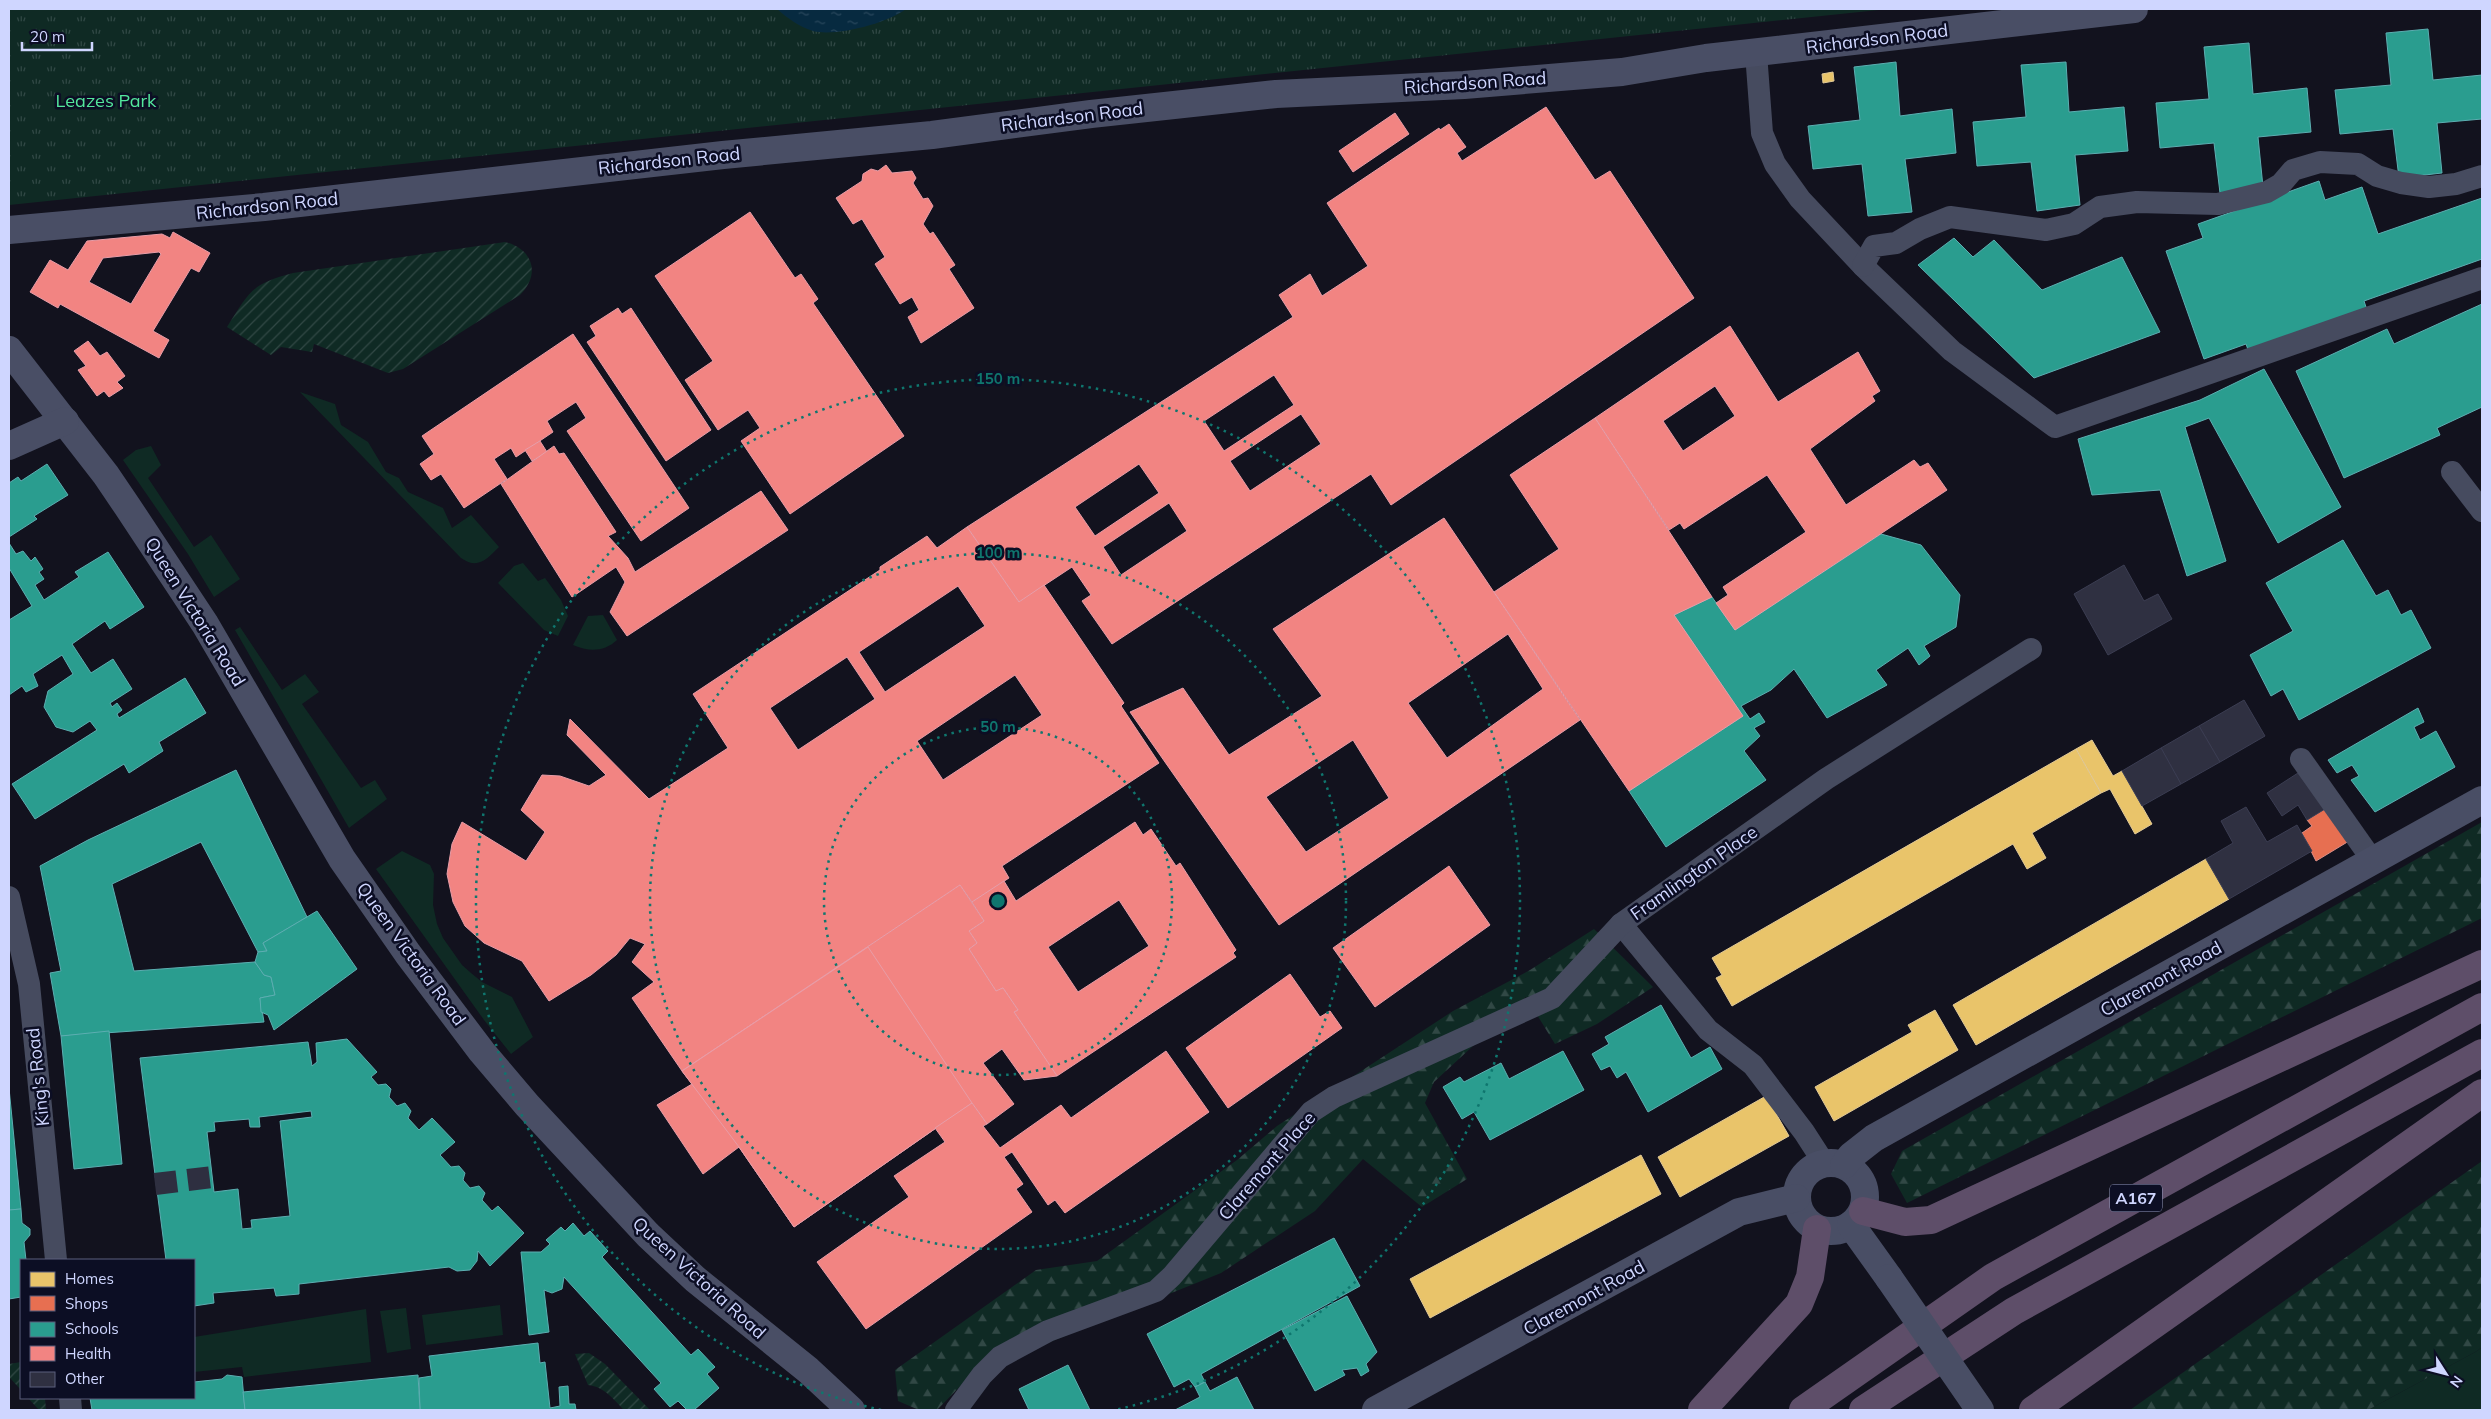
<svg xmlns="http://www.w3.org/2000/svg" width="2491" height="1419" font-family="Mulish,sans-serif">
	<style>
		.grass { fill: #0f2a24 }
		.forest { fill: url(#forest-firs) }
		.park { fill: url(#park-tufts) }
		.garden { fill: url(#garden-furrows) }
		.water { fill: url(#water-ripples) }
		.homes { fill: #e9c46a; stroke: #e1c997 }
		.shops { fill: #e76f51; stroke: #e08e85 }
		.schools { fill: #2a9d8f; stroke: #5caeb1; fill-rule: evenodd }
		.health { fill: #f28482; stroke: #e89da8; fill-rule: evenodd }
		.building { fill: #2f3041; stroke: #3b3d52 }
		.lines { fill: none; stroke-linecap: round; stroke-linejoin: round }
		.street-tunnel { stroke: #2e2f40; stroke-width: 22; stroke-dasharray: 22 11; stroke-linecap: butt }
		.street { stroke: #464b5f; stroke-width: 22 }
		.secondary { stroke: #494e65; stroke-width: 28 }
		.highway { stroke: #5e4e69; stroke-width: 28 }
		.secondary-bridge { stroke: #494e65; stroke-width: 28 }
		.ring { fill: none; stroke: #0f766e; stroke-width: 2.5; stroke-dasharray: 2.5 5 }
		.labels { text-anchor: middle; stroke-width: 5; stroke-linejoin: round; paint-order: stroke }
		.shield { fill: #0c0e24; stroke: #949abd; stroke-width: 1 }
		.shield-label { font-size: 16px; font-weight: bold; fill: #cfd6ff }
		.street-label { font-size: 18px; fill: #cfd6ff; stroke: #0c0e24 }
		.park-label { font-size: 18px; fill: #53e79c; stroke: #0c0e24 }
		.centre { fill: #0f766e; stroke: #0c0e24; stroke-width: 2.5 }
		.ring-label { font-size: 15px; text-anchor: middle; font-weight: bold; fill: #0f766e; stroke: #0c0e24; stroke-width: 5; stroke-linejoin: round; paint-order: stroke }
	</style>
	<defs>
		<pattern id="forest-firs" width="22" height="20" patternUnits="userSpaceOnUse" patternTransform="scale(1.25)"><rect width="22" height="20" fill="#0f2a24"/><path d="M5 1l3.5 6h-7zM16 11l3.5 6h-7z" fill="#314845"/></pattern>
		<pattern id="park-tufts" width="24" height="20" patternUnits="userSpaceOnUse" patternTransform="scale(1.25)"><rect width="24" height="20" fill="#0f2a24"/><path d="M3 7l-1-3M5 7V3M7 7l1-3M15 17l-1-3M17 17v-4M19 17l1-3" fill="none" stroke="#314845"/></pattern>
		<pattern id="garden-furrows" width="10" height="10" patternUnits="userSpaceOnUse" patternTransform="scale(1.25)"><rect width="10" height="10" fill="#0f2a24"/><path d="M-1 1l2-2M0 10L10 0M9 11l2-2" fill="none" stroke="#314845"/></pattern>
		<pattern id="water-ripples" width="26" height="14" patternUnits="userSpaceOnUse" patternTransform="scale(1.25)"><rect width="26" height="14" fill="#072a40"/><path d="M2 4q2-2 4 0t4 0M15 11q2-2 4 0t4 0" fill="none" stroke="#2a485d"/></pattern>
	</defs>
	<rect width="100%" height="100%" fill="#12121e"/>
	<g class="grass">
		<path d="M300,392l35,12 6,21 27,17 18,30 13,6 9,14 35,16 9,20 19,-13 28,32c-12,12 -21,23 -38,11z"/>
		<polygon points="151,446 161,465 148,478 194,547 211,535 240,579 214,597 188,554 123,460 136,450"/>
		<polygon points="523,563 538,581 545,578 561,600 568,616 558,636 544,630 498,583 514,566"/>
		<path d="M603,615l14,25c-13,12 -28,12 -44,5l15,-29z"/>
		<polygon points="240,627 282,690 305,674 319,692 302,704 361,788 375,780 387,799 349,828 235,630"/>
		<polygon points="402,851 430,865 434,874 433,905 437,924 443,938 462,965 471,973 482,982 512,997 533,1037 511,1054 484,1020 376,869"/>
		<polygon points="500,1305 503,1335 426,1345 422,1315"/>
		<polygon points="406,1308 411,1349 387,1353 380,1311"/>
		<polygon points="366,1309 371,1362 244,1377 242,1367 194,1372 194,1337"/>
		<polygon points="2482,1347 2482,1410 2368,1410 2477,1351"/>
	</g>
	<g class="forest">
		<polygon points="2482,822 2482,918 1907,1203 1891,1174 1902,1151"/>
		<polygon points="1594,929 1653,987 1597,1024 1555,1044 1526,997 1434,1082 1425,1103 1467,1179 1422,1207 1363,1159 1315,1211 1221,1273 973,1373 937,1410 919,1410 898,1401 895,1370 1036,1270 1097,1261 1237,1160 1277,1126 1453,1011 1530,970"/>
		<polygon points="2482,1161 2482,1347 2477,1351 2368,1410 2130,1410"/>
	</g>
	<polygon class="park" points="9,9 1888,9 9,205"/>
	<g class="garden">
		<path d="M505,242c28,7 36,32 15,53l-117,74 -15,4 -74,-29 -2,8 -31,-5 -10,8 -44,-28c23,-36 24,-43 66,-54z"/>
		<path d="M589,1353l16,11 45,46h-26c-11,-11 -19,-23 -36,-25l-13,-31z"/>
		<polygon points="21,1362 21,1390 9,1377 9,1364"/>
		<polygon points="28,1398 45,1398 46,1410 39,1410"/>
	</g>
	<path class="water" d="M777,9h129c-18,14 -70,28 -93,22 -13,-4 -26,-13 -36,-22z"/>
	<g class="homes">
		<polygon points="1833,72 1834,81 1823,83 1822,74"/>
		<polygon points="2092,740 2113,776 2122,771 2152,824 2135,834 2110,789 2101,793 2076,749"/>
		<polygon points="2076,749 2101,793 2032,833 2046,858 2027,869 2013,844 1732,1006 1716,978 1722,975 1712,958"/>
		<polygon points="2206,859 2229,899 1976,1045 1953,1005"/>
		<polygon points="1935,1010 1958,1050 1834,1121 1815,1087 1912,1032 1908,1025"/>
		<polygon points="1766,1096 1789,1136 1680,1197 1658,1157"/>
		<polygon points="1641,1155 1661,1194 1430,1318 1410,1279"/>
	</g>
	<polygon class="shops" points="2325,809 2349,841 2316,861 2302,833 2312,826 2307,820"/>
	<g class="schools">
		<polygon points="2428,29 2433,80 2482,75 2482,119 2437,123 2442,173 2399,178 2393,129 2340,134 2335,90 2391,85 2386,33"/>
		<polygon points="2249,43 2253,94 2307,88 2311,132 2258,137 2263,187 2220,193 2214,143 2160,148 2156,103 2209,99 2204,47"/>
		<polygon points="1896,62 1900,116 1952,109 1956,153 1905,159 1912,212 1868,216 1862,164 1813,169 1808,126 1860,120 1854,67"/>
		<polygon points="2066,62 2069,112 2124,107 2128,151 2075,155 2080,205 2037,211 2031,162 1977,166 1973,122 2026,117 2021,65"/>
		<polygon points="2319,181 2325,200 2362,187 2378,234 2482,198 2482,259 2364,301 2368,313 2250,355 2246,344 2204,359 2166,251 2203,238 2198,224"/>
		<polygon points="1954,238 1973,257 1994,240 2042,290 2122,257 2160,332 2034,378 1918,265"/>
		<polygon points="2482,304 2482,407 2437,428 2440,435 2344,478 2296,371 2387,329 2394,344"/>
		<polygon points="2264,369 2341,507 2278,543 2209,418 2185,427 2226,561 2187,576 2160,490 2092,495 2078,439 2200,400"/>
		<polygon points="47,464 68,495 34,516 37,519 9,537 9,483 18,477 21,481"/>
		<polygon points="1881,534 1921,545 1960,595 1956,627 1924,646 1930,656 1919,665 1908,648 1876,670 1887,685 1827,718 1794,669 1771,690 1741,706 1750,719 1759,713 1765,722 1754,728 1760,736 1744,751 1766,780 1666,847 1629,791 1743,716 1674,615 1712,597 1735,630"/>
		<polygon points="2343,540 2376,596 2388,590 2401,615 2411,610 2431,648 2299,720 2283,689 2271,696 2250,655 2293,631 2266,583"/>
		<polygon points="9,543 16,554 23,551 31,561 35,557 43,569 39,572 44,579 35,585 44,600 79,577 75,572 108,552 144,607 110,629 105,621 72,644 91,673 113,659 132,689 110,703 112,707 117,703 122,710 117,714 119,718 185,678 206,713 159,742 163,751 129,773 124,764 35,819 12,784 97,730 90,721 73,732 56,727 44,707 48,691 73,674 62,655 33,674 38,686 26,692 22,686 9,695 9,620 32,606 9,568"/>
		<polygon points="2418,708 2424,722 2414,727 2420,740 2436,731 2455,767 2375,812 2351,780 2359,776 2352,765 2337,773 2328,760"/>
		<polygon points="236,770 307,917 263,943 267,951 258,952 201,842 112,884 134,971 255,962 264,975 271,977 275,995 260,998 264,1022 61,1036 50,973 61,971 40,866 88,840"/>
		<polygon points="317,911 357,969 274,1030 268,1015 261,1012 260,998 275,995 271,977 264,975 255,962 258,952 267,951 263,943"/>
		<polygon points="1661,1005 1691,1058 1710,1047 1722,1069 1648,1112 1626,1072 1617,1078 1610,1066 1601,1070 1592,1054 1609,1044 1605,1037"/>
		<polygon points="109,1031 122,1164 74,1169 61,1036"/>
		<path d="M347,1039l30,33 -6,5 7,8 8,-1 5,5 -2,8 8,9 8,-3 6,8 -3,7 11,12 13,-12 23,24 -15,13 11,12 8,-1 6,7 -2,7 7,8 9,-2 6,7 -3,7 10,11 6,-5 26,27 -34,33 -12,-15 -1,10 -7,9 -13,1 -8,-4 -150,17v10l-23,2 -2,-8 -61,5 1,10 -20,3v-46h-28l-26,-202 168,-16 4,24 5,-4 -1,-19zM311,1111l1,6 -32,4 10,95 -39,4 1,8 -10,1 -4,-40 -24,3 -7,-60 8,-1 -1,-9 35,-3 1,8h10l-1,-10z"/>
		<polygon points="1563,1051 1584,1090 1490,1140 1474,1112 1462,1119 1443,1087 1460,1077 1464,1082 1501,1063 1509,1079"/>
		<polygon points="9,1088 21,1209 9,1210"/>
		<polygon points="21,1209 22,1223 30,1229 30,1235 24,1242 26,1260 21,1260 21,1297 9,1299 9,1210"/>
		<polygon points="573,1223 584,1236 590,1231 608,1251 602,1257 691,1355 698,1349 715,1367 707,1374 719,1388 694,1410 687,1410 678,1401 670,1407 654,1389 661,1383 564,1277 562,1289 552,1293 544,1290 549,1332 529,1335 521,1252 541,1252 550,1244 546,1240 561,1227 565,1231"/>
		<polygon points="1334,1238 1360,1286 1201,1374 1205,1382 1195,1387 1189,1379 1174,1387 1147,1334"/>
		<polygon points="1347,1296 1377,1352 1366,1364 1369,1371 1361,1376 1357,1368 1342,1370 1345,1375 1315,1391 1282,1330"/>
		<polygon points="538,1343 540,1363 545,1362 550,1408 560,1406 559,1387 568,1386 569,1404 575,1404 576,1410 420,1410 419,1378 432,1376 429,1356"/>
		<polygon points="1068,1365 1090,1410 1029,1410 1019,1389"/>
		<polygon points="227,1375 242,1377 245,1410 92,1410 90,1398 194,1398 194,1382 222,1379"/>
		<polygon points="418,1375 420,1410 245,1410 243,1392"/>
		<polygon points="1237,1377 1254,1410 1175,1410 1200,1397 1195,1387 1205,1382 1210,1391"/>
	</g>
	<g class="health">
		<path d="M1546,107l49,73 15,-9 84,127 -303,207 -20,-31 -259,170 -30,-43 9,-6 -19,-28 -53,35 -52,-75 326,-210 -14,-22 31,-21 12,22 46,-30 -41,-63 112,-75 1,2 9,-6 17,23 -9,6 5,8zM1274,375l20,30 -70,46 -20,-30zM1301,414l20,30 -71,47 -20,-30zM1139,464l20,29 -64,43 -20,-29zM1169,503l18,28 -66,44 -18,-28z"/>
		<polygon points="1395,113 1409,134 1353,172 1339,151"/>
		<polygon points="886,165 892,173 912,171 916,178 913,183 923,199 928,198 933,206 923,224 930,234 933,232 955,265 949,269 974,308 921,343 908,317 919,310 912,297 900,304 875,264 885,257 862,219 853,224 836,198 862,181 863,174 871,169 878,171"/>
		<polygon points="750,212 795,278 801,274 818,299 813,303 904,436 790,514 741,441 760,428 748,410 718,430 685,380 713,361 655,276"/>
		<path d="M173,232l37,21 -11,19 -8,-4 -38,63 16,9 -10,18 -99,-54 -2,4 -28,-16 20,-32 18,10 19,-29 75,-7 8,4zM159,252l2,2 -30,50 -42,-22 14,-24z"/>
		<polygon points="618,308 622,314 631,308 711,430 666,461 587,342 596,336 590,326"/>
		<path d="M1730,326l48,76 80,-50 22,39 -8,5 3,5 -65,48 36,56 68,-45 6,7 8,-4 19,27 -212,140 -19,-27 12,-8 -5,-8 83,-55 -39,-57 -83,54 -4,-6 -11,7 -74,-112zM1715,386l20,30 -52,35 -20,-30z"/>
		<polygon points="573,334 689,508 641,541 567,431 586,418 576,402 547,421 553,432 516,457 511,448 494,459 507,479 464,508 441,474 431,480 420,464 434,454 422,436"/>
		<polygon points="88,341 100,356 107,352 125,376 117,382 123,388 109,397 104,391 97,396 78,370 86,366 74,351"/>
		<polygon points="1595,418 1712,597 1674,615 1743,716 1629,791 1494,592 1559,549 1510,475"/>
		<polygon points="540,441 547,452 532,461 525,450"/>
		<polygon points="554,446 559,454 564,453 616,532 608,536 628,558 635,572 761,491 788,530 627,636 610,612 625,582 616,567 572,597 501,484"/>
		<path d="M1444,518l136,202 -301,205 -149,-213 53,-24 46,67 93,-59 -49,-67zM1508,634l35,55 -96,69 -39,-55zM1353,740l36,58 -83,54 -40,-55z"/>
		<path d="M967,527l52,75 25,-17 80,118 -3,3 38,57 -157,103 7,12 -37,24 -12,-17 -278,186 -50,-73 22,-16 -22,-20 13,-18 -15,-6 -14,17 -25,20 -42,26 -27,-40 -38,-18 -19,-17 -12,-24 -6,-28 5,-30 10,-22 64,39 19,-29 -24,-22 21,-35 18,1 29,10 17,-11 -39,-40 3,-16 79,80 79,-51 -35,-54 187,-124v-3l47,-31 10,12zM958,586l27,40 -100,66 -26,-40zM847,657l28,42 -77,51 -28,-42zM1015,675l27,40 -99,65 -26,-39z"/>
		<path d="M1135,822l8,13 8,-6 25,37 4,-3 56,87 -3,3 3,4 -179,119 -43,-64 4,-2 -15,-22 -7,3 -27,-42 8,-6 -8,-12 15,-10 -12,-19 32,-21 12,20zM1119,900l30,46 -71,46 -30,-45z"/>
		<polygon points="1449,866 1490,925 1375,1007 1333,948"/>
		<polygon points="960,885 984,921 969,931 977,943 969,949 996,991 1003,988 1018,1010 1014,1012 1057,1076 1024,1080 1002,1049 983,1063 1014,1104 987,1124 972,1103 794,1227 739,1147 703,1174 657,1105 692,1084 682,1071"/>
		<polygon points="868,947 972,1103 794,1227 739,1147 682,1071"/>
		<polygon points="1290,974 1320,1017 1330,1011 1342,1028 1228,1108 1186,1048"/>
		<polygon points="1166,1051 1209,1112 1065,1213 1055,1200 1048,1205 1012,1152 1004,1157 1023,1184 1016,1189 1032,1212 866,1329 817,1262 909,1197 894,1176 945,1142 935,1128 972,1103 987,1124 983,1126 1000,1148 1061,1105 1071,1118"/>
	</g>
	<g class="building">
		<polygon points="2124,565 2144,601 2158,594 2172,619 2108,655 2074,594"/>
		<polygon points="2244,700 2265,736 2220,762 2199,726"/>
		<polygon points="2199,726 2220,762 2181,784 2161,748"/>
		<polygon points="2161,748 2181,784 2142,806 2122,771"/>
		<polygon points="2298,773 2325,809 2307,820 2298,805 2282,816 2267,793"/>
		<polygon points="2246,807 2267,842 2297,825 2312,851 2229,899 2206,859 2233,843 2221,821"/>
	</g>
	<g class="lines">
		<polyline class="street-tunnel" points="155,1184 212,1177"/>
		<g class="street">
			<polyline points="1756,53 1762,133 1775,164 1800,199 1863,266 1952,351 2055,427 2482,278"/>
			<polyline points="1863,266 1874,246 1896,243 1920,229 1950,217 2046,230 2074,224 2100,207 2137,202 2218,204 2267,192 2281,184 2293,170 2320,162 2358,164 2377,176 2401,183 2429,187 2456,184 2482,176"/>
			<polyline points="2452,472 2482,511"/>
			<polyline points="2301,759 2373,861"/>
			<polyline points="9,897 29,984 56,1260"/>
			<polyline points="1621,924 1708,1030 1753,1065 1804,1132 1824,1163"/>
			<polyline points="70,1398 71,1410"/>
			<polyline points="956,1410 982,1375 1000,1357 1048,1331 1156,1291 1172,1276 1311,1112 1334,1097 1552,998 1621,924 1826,779 2031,649"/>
		</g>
		<g class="secondary">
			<polyline points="9,230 264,207 723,155 932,135 1091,114 1276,94 1464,85 1622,72 1706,58 2134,9"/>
			<polyline points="9,350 106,475 127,506 205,624 342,859 408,954 482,1052 527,1105 648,1235 695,1279 808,1370 851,1410"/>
			<polyline points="9,446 65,421"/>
			<circle cx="1831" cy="1197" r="34"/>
			<polyline points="1844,1165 1851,1156 1874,1138 2482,800"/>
			<polyline points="1851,1225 1889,1278"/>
			<polyline points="1376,1410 1739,1212 1796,1198"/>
		</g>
		<g class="highway">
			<polyline points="1863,1211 1905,1222 1931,1220 2482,964"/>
			<polyline points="1702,1410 1799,1304 1810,1277 1817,1229"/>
			<polyline points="1803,1410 1993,1277 2482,1007"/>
			<polyline points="1863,1410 2014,1311 2482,1053"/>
			<polyline points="2033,1410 2482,1093"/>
		</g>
		<polyline class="secondary-bridge" points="1889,1278 1980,1410"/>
	</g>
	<g class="ring">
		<circle cx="998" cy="901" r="174"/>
		<circle cx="998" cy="901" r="348"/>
		<path d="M881 1410A522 522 0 1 1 1115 1410"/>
	</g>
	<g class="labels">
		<rect class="shield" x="2110" y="1184.5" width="52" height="27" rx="4"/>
		<g class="shield-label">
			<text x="2136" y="1204">A167</text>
		</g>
		<g class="street-label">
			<text transform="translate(1877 39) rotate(-7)" y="6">Richardson Road</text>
			<text transform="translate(1475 83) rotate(-4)" y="6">Richardson Road</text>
			<text transform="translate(1072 117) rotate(-7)" y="6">Richardson Road</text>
			<text transform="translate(669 161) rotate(-6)" y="6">Richardson Road</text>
			<text transform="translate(267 206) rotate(-6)" y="6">Richardson Road</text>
			<text transform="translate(195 612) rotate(58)" y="6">Queen Victoria Road</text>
			<text transform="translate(1694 873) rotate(-35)" y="6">Framlington Place</text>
			<text transform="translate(411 954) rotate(54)" y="6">Queen Victoria Road</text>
			<text transform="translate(2161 979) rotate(-29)" y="6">Claremont Road</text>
			<text transform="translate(38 1077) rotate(-96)" y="6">King's Road</text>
			<text transform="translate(1267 1166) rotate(-49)" y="6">Claremont Place</text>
			<text transform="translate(699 1278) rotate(42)" y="6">Queen Victoria Road</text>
			<text transform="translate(1584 1298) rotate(-29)" y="6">Claremont Road</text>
		</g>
		<g class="park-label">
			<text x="106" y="107">Leazes Park</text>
		</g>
	</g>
	<circle cx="998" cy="901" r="8" class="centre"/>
	<g class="ring-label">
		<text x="998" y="384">150 m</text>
		<text x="998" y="558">100 m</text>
		<text x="998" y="732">50 m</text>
	</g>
	<rect width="2491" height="1419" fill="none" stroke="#cfd6ff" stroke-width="20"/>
	<rect x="20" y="1259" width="175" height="140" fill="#0c0e24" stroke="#5a5e7c"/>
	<rect x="30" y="1272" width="25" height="15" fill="#e9c46a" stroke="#5a5e7c"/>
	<text x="65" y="1284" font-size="15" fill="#cfd6ff">Homes</text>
	<rect x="30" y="1296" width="25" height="15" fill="#e76f51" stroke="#5a5e7c"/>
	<text x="65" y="1309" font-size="15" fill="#cfd6ff">Shops</text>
	<rect x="30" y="1322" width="25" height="15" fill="#2a9d8f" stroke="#5a5e7c"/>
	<text x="65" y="1334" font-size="15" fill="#cfd6ff">Schools</text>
	<rect x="30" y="1346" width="25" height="15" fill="#f28482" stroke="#5a5e7c"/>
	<text x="65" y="1359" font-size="15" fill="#cfd6ff">Health</text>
	<rect x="30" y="1372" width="25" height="15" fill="#2f3041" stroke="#5a5e7c"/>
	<text x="65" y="1384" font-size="15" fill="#cfd6ff">Other</text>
	<g transform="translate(2446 1374) rotate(126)" stroke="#0c0e24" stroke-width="4" paint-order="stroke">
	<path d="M0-4L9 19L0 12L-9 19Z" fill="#cfd6ff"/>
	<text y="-8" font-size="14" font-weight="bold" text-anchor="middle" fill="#cfd6ff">N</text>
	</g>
	<path d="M22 42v8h70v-8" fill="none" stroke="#cfd6ff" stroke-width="2.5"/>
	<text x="30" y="42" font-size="15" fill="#cfd6ff" stroke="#0c0e24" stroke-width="4" paint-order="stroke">20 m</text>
</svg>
